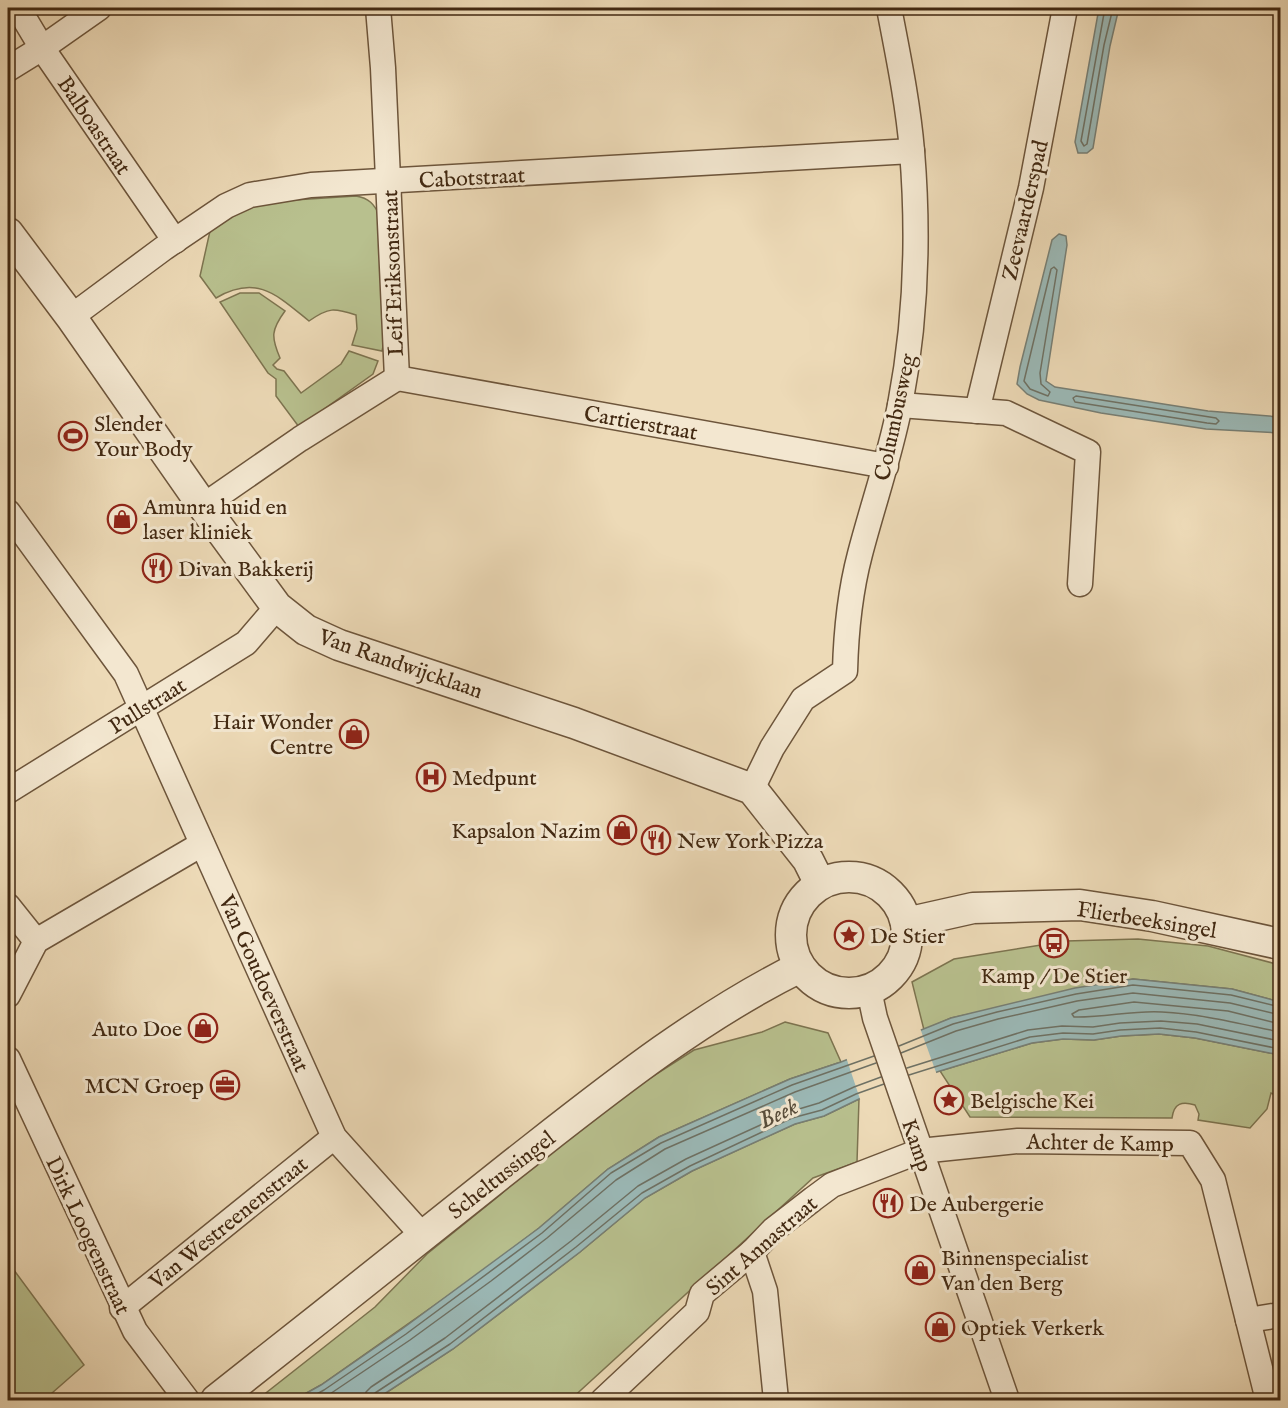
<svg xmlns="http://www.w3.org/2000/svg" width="1288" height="1408" font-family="'IM FELL English',serif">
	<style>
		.green { fill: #b8c08e; stroke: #7d7450; stroke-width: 1.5 }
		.water { fill: #9bb9b7; stroke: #777f75; stroke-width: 1.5 }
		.pier { fill: #eddab7 }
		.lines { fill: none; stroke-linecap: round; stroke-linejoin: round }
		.shore { stroke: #6e7164; stroke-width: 1.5 }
		.minor-casing { stroke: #6d553b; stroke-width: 27 }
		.tertiary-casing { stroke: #6d553b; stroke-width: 33 }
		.minor { stroke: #f3e7d0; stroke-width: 24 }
		.tertiary { stroke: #f3e7d0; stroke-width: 30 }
		.labels { text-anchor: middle; stroke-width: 6; stroke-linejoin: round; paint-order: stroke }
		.street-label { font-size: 22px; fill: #422912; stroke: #f3e7d0 }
		.poi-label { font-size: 22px; fill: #422912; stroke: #f3e7d0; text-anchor: start }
		.water-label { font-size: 24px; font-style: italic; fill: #584d3b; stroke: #f3e7d0 }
	</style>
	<rect width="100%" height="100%" fill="#eddab7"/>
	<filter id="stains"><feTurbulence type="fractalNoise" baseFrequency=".00333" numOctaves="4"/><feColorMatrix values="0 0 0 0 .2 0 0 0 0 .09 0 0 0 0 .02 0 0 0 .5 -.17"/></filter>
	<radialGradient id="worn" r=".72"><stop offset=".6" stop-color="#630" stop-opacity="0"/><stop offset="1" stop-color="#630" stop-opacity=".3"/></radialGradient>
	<g class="green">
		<path d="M356,196c13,2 18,8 24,20l4,126 -2,9 -30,-6 5,-16 -1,-14c-22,-7 -27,-8 -47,6 -32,-26 -52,-47 -93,-23l-16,-22 10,-45 37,-24 16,-5z"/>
		<path d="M240,293h19l26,18c-14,19 -14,26 -5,47l-7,7 4,4 7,2 17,22 40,-29 8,-13 29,10 -5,13 -74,53 -23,-31v-17l-8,-6 -48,-71z"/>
		<polygon points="1138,939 1208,946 1280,965 1280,1002 1232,989 1133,979 951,1018 924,1030 912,982 954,959 1066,941"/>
		<polygon points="785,1022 828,1033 841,1062 790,1079 659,1137 608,1169 539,1228 483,1271 321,1385 294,1400 257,1400 375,1307 427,1254 500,1195 529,1168 614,1101 694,1050 762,1032"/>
		<path d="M1159,1034l36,4 85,17v42l-9,-4 -4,16 -17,19 -52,-8 1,-6 -4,-9c-13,-4 -21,-2 -23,13l-202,-1 -30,-46 92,-28 31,-4 31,1 27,-4z"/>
		<polygon points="859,1099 857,1162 813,1178 570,1400 375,1400 453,1349 580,1252 645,1198 692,1171 766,1137 795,1124 824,1116"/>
		<polygon points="8,1262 84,1365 44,1400 8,1400"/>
	</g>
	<g class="water">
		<polygon points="1099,8 1119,8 1110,46 1093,148 1087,153 1078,153 1075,142"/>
		<polygon points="1059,234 1066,236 1067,245 1046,381 1055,387 1208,411 1280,417 1280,433 1206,429 1101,413 1039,400 1027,394 1017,384 1020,367 1052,240"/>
		<polygon points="1133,979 1232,989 1280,1002 1280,1055 1195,1038 1159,1034 1121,1036 1094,1040 1063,1039 1032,1043 940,1071 859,1099 824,1116 795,1124 692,1171 645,1198 580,1252 453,1349 375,1400 294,1400 321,1385 402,1329 539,1228 608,1169 659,1137 790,1079 841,1062 951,1018 1075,988"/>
	</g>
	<polygon class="pier" points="920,1028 937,1075 861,1102 846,1057"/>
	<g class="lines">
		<g class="shore">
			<polyline points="1105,8 1081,141 1084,146 1087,144 1104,45 1113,8"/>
			<polygon points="1054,267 1057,270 1040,373 1041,384 1050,392 1048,396 1030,389 1024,381 1051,269"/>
			<polygon points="1076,396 1216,418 1219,421 1216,424 1207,423 1075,402 1073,398"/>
			<path d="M1280,1024l-52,-13 -94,-9 -55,8 -7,4 2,3c30,1 59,-7 88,-5 40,2 79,12 118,20"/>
			<polyline points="899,1046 953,1024 997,1012 1076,994 1133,985 1231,995 1280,1007"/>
			<polyline points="901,1053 956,1031 998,1019 1077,1001 1133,993 1230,1003 1280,1015"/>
			<polyline points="907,1068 1028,1030 1062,1026 1093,1027 1120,1023 1161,1021 1197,1024 1280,1041"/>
			<polyline points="909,1075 1030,1037 1063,1033 1093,1034 1120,1030 1160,1028 1196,1032 1280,1049"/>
			<polyline points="306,1400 324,1390 406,1334 542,1233 611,1173 661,1143 792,1085 874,1056"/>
			<polyline points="321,1400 410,1340 491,1281 547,1238 616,1180 665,1149 795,1092 876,1063"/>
			<polyline points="365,1400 366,1392 371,1387 445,1338 571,1241 638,1186 686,1159 789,1112 819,1103 854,1087 881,1077"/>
			<polyline points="372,1400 375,1393 450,1344 576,1247 642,1193 690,1166 792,1118 822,1110 856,1094 884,1084"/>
		</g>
		<g class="minor-casing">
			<g id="minor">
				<polyline points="18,8 42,48 175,241"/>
				<polyline points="378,8 383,68 397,378"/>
				<polyline points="8,69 42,48 99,8"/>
				<polyline points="71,317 164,248 226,206 250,195 311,185 912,151"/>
				<polyline points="397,378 886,466"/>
				<polyline points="900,405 1006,413 1088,452 1080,584"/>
				<polyline points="977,411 1031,188 1065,8"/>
				<polyline points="203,506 300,439 397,378"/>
				<polyline points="8,512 126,674 334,1137 423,1236"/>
				<path d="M752,789l20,-41 31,-49 42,-28c1,-39 5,-79 15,-117 13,-50 30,-98 40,-149 16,-84 19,-169 12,-254 -4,-48 -14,-96 -23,-143"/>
				<polyline points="8,791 246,643 277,607"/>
				<polyline points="8,906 36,941"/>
				<polyline points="869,990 875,1018 1007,1400"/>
				<polyline points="8,995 36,941 202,844"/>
				<polyline points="8,1059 135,1331 187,1400"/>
				<polyline points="752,1252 765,1291 776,1400"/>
				<polyline points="122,1308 334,1137"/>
				<polyline points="1248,1320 1280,1315"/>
				<polyline points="603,1400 697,1312 702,1294 752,1252 773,1230 813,1199 832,1185 920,1151 1018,1141 1190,1143 1213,1180 1268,1400"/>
			</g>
		</g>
		<g class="tertiary-casing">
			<g id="tertiary">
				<polyline points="8,233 71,317 203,506 277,607 306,630 339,645 574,723 752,789 808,860 820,884"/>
				<circle cx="849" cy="935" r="58"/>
				<polyline points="906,923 973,908 1080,905 1152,916 1280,944"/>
				<path d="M216,1400c99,-78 197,-156 296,-235 92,-72 183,-146 288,-198"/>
			</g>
		</g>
		<use href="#minor" class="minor"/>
		<use href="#tertiary" class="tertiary"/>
	</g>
	<defs>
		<g id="stadium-ring" transform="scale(1.5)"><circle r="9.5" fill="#f3e7d0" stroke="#8f2418" stroke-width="1.5"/><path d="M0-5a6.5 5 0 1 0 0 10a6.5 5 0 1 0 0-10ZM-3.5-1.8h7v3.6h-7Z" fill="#8f2418"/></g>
		<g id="shop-ring" transform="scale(1.5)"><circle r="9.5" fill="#f3e7d0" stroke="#8f2418" stroke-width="1.5"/><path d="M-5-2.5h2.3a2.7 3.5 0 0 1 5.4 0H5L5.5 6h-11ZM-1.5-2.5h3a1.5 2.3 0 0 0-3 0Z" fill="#8f2418"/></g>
		<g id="restaurant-ring" transform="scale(1.5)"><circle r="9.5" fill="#f3e7d0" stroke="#8f2418" stroke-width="1.5"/><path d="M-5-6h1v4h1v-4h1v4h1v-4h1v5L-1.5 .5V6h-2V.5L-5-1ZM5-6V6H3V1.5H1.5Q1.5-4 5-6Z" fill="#8f2418"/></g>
		<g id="hospital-ring" transform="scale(1.5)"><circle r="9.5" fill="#f3e7d0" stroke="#8f2418" stroke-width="1.5"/><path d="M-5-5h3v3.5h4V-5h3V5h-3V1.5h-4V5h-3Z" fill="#8f2418"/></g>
		<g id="sight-ring" transform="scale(1.5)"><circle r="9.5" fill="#f3e7d0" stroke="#8f2418" stroke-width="1.5"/><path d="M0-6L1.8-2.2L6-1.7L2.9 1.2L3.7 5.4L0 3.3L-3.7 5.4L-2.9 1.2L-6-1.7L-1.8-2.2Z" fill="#8f2418"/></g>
		<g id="bus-ring" transform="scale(1.5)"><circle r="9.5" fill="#f3e7d0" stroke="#8f2418" stroke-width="1.5"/><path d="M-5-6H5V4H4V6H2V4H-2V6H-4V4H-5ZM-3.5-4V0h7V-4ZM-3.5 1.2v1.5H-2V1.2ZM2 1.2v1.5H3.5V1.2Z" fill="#8f2418"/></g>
		<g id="office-ring" transform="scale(1.5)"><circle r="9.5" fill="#f3e7d0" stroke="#8f2418" stroke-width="1.5"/><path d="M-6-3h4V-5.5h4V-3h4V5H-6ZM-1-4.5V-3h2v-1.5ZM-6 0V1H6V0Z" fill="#8f2418"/></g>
	</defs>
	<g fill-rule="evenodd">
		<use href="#stadium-ring" x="73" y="436"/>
		<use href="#shop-ring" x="122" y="519"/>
		<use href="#restaurant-ring" x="157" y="568"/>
		<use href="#shop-ring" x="354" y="734"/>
		<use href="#hospital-ring" x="431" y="777"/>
		<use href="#shop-ring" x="622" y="830"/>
		<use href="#restaurant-ring" x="656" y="840"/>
		<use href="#sight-ring" x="849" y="935"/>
		<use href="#bus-ring" x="1054" y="943"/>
		<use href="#shop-ring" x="203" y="1028"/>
		<use href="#office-ring" x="225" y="1085"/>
		<use href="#sight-ring" x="949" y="1100"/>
		<use href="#restaurant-ring" x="888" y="1203"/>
		<use href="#shop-ring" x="920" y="1270"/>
		<use href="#shop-ring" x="940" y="1327"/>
	</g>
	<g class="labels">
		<g class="street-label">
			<text transform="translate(95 125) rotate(56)" y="8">Balboastraat</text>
			<text transform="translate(472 177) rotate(-3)" y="8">Cabotstraat</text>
			<text transform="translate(1024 210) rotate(-77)" y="8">Zeevaarderspad</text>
			<text transform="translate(392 273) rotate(-92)" y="8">Leif Eriksonstraat</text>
			<text transform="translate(894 417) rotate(-78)" y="8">Columbusweg</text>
			<text transform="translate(641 422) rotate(10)" y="8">Cartierstraat</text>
			<text transform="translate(401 663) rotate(19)" y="8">Van Randwijcklaan</text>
			<text transform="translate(147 705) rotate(-32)" y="8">Pullstraat</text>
			<text transform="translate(1147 919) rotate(9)" y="8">Flierbeeksingel</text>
			<text transform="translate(265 983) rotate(66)" y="8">Van Goudoeverstraat</text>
			<text transform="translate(1100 1142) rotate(1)" y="8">Achter de Kamp</text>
			<text transform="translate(918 1145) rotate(71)" y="8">Kamp</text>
			<text transform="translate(501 1174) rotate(-38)" y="8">Scheltussingel</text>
			<text transform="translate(228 1222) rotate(-39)" y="8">Van Westreenenstraat</text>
			<text transform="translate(89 1235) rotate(65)" y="8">Dirk Loogenstraat</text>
			<text transform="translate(761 1245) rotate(-41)" y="8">Sint Annastraat</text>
		</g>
		<g class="poi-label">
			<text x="94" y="431">Slender<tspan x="94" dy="25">Your Body</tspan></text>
			<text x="143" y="514">Amunra huid en<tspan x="143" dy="25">laser kliniek</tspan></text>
			<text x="178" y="576">Divan Bakkerij</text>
			<text x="333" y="729" text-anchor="end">Hair Wonder<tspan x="333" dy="25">Centre</tspan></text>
			<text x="452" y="785">Medpunt</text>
			<text x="601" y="838" text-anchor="end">Kapsalon Nazim</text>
			<text x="677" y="848">New York Pizza</text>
			<text x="870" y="943">De Stier</text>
			<text x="1054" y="983" text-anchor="middle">Kamp / De Stier</text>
			<text x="182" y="1036" text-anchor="end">Auto Doe</text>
			<text x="204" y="1093" text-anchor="end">MCN Groep</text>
			<text x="970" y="1108">Belgische Kei</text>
			<text x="909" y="1211">De Aubergerie</text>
			<text x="941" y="1265">Binnenspecialist<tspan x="941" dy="25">Van den Berg</tspan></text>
			<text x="961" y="1335">Optiek Verkerk</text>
		</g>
		<g class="water-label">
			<text transform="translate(778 1113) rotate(-26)" y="8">Beek</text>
		</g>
	</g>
	<rect width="1288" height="1408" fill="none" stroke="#eddab7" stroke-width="30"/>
	<rect x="9" y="9" width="1270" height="1390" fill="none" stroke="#422912" stroke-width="3"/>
	<rect x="15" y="15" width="1258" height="1378" fill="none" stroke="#422912" stroke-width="1.5"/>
	<rect width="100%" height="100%" filter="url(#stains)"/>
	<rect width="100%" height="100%" fill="url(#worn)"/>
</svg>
